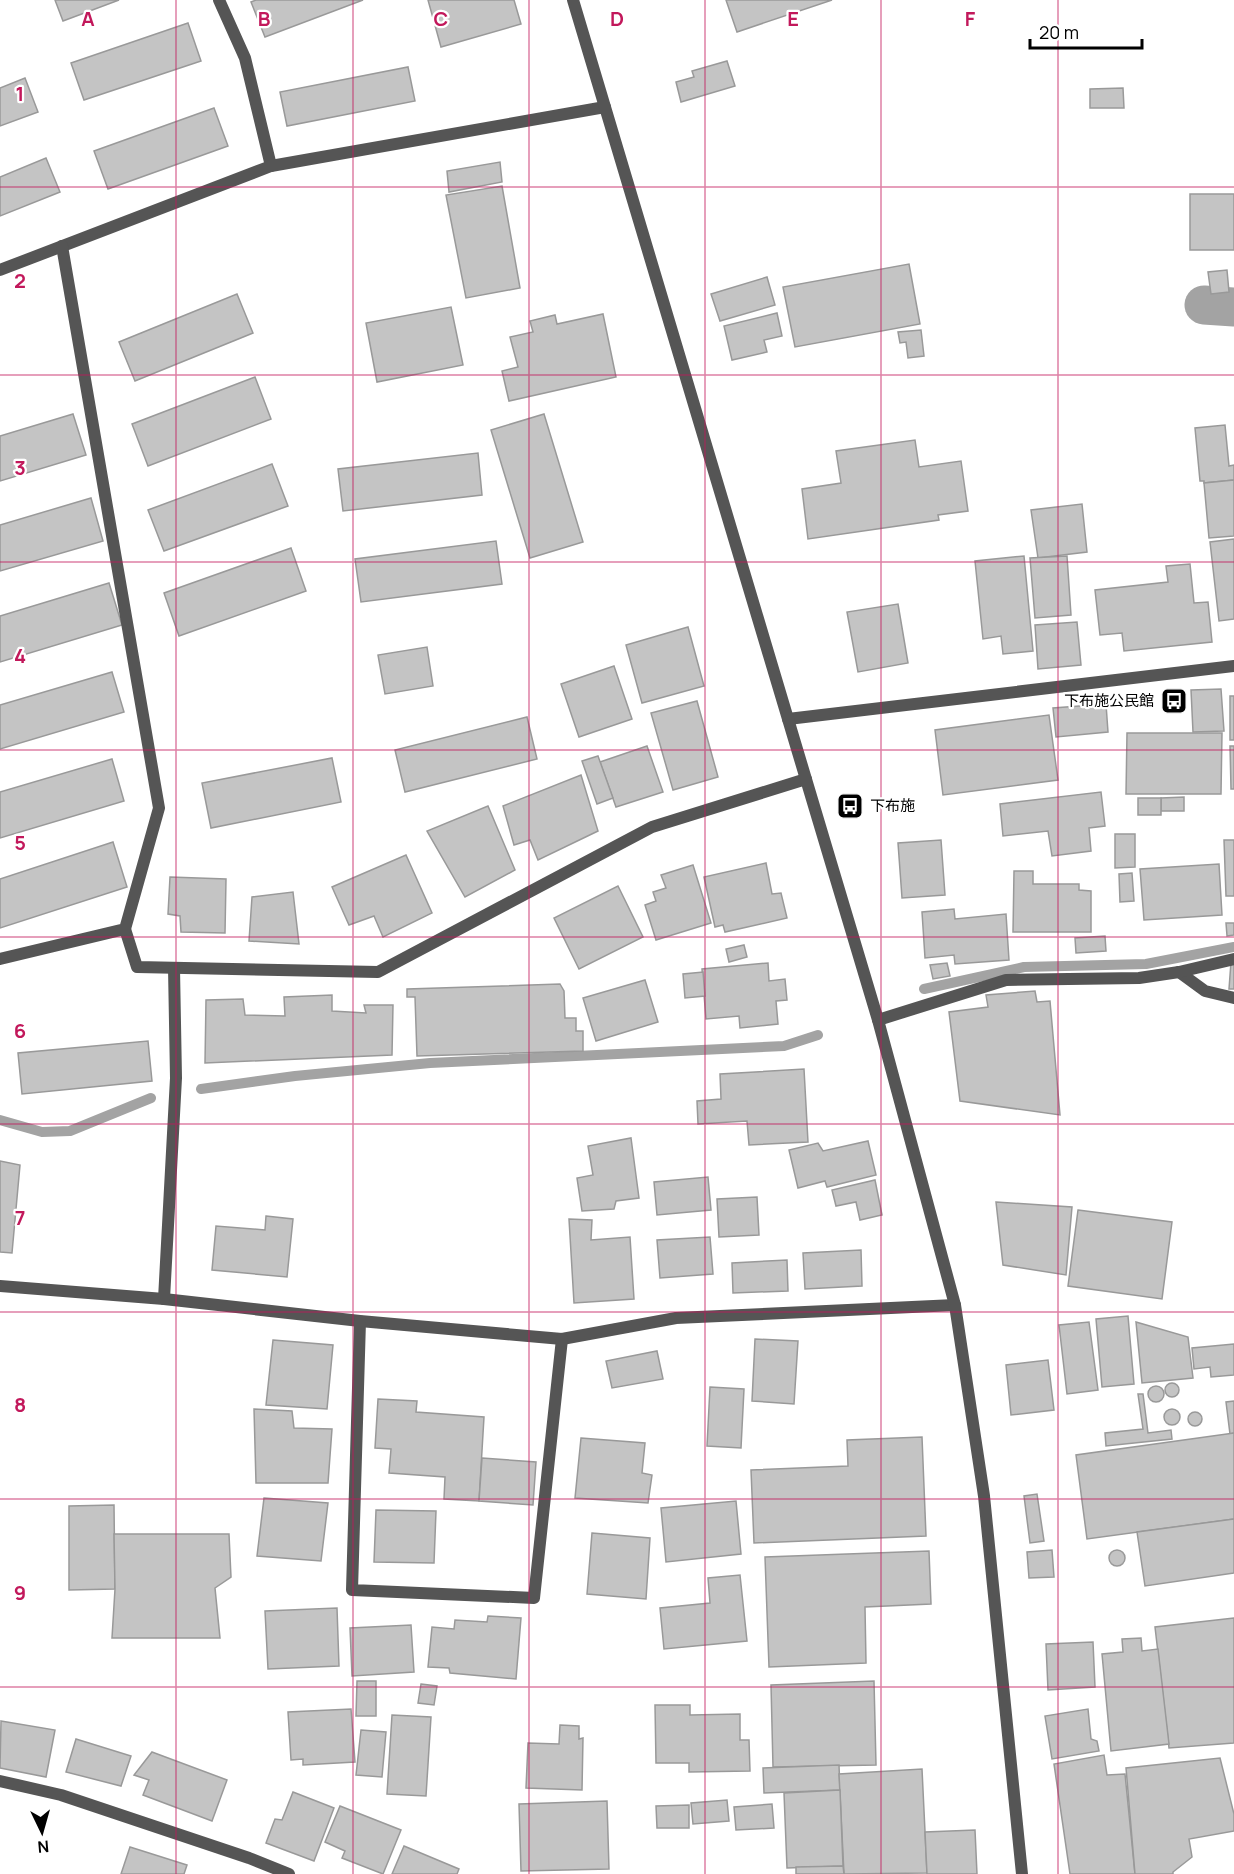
<svg xmlns="http://www.w3.org/2000/svg" width="1234" height="1874" font-family="Manrope,'Noto Sans JP',sans-serif">
	<style>
		.lines { fill: none; stroke-linecap: round; stroke-linejoin: round }
		.stream { stroke: #a3a3a3; stroke-width: 10 }
		.canal { stroke: #a3a3a3; stroke-width: 39 }
		.building { fill: #c4c4c4; stroke: #999; stroke-width: 1.5 }
		.minor { stroke: #555; stroke-width: 12 }
		.tertiary { stroke: #555; stroke-width: 12 }
		.grid { fill: none; stroke: #c2185b; stroke-width: 1.5; stroke-opacity: 0.55 }
		.labels { text-anchor: middle; stroke-width: 4.5; stroke-linejoin: round; paint-order: stroke }
		.poi-label { font-size: 15px; fill: #000; stroke: #fff; text-anchor: end }
		.grid-label { font-size: 20px; text-anchor: middle; font-weight: bold; fill: #c2185b; stroke: #fff; stroke-width: 4.5; stroke-linejoin: round; paint-order: stroke }
	</style>
	<rect width="100%" height="100%" fill="#fff"/>
	<g class="lines">
		<g class="stream">
			<polyline points="924,989 1024,967 1146,964 1234,947"/>
			<polyline points="201,1089 295,1076 430,1063 784,1046 818,1035"/>
			<polyline points="0,1120 42,1132 70,1131 151,1098"/>
		</g>
		<polyline class="canal" points="1204,305 1234,307"/>
	</g>
	<g class="building">
		<polygon points="55,0 119,0 63,21"/>
		<polygon points="256,0 363,0 265,37 251,2"/>
		<polygon points="428,0 514,0 521,24 441,47"/>
		<polygon points="726,0 832,0 737,32"/>
		<polygon points="188,23 201,61 84,100 71,63"/>
		<polygon points="727,61 735,86 681,102 676,82 694,77 692,71"/>
		<polygon points="408,67 415,101 287,126 280,92"/>
		<polygon points="25,78 38,112 0,126 0,88"/>
		<polygon points="1123,88 1124,108 1090,108 1090,89"/>
		<polygon points="214,108 228,146 108,189 94,151"/>
		<polygon points="46,158 60,192 0,216 0,177"/>
		<polygon points="500,162 502,182 449,192 447,171"/>
		<polygon points="502,186 520,288 466,298 446,195"/>
		<rect x="1190" y="194" width="44" height="56"/>
		<polygon points="909,264 920,324 795,347 783,287"/>
		<polygon points="1227,270 1229,292 1211,294 1208,272"/>
		<polygon points="767,277 775,305 720,321 711,294"/>
		<polygon points="237,294 253,333 135,381 119,342"/>
		<polygon points="451,307 463,365 377,382 366,323"/>
		<polygon points="777,313 782,336 764,340 767,352 732,360 724,326"/>
		<polygon points="603,314 616,377 509,401 502,371 518,367 510,337 533,332 530,321 555,315 557,324"/>
		<polygon points="921,330 924,356 908,358 906,342 900,343 898,332"/>
		<polygon points="255,377 271,419 148,466 132,424"/>
		<polygon points="73,414 86,455 0,481 0,436"/>
		<polygon points="544,414 583,542 530,558 491,430"/>
		<polygon points="1225,425 1229,466 1234,465 1234,480 1204,483 1204,481 1200,481 1195,428"/>
		<polygon points="915,440 919,467 961,461 968,511 938,515 939,520 808,539 802,489 841,483 836,451"/>
		<polygon points="478,453 482,495 343,511 338,469"/>
		<polygon points="272,464 288,506 164,551 148,510"/>
		<polygon points="1234,480 1234,536 1209,538 1204,483"/>
		<polygon points="91,498 103,541 0,571 0,525"/>
		<polygon points="1082,504 1087,552 1038,558 1031,510"/>
		<polygon points="1234,539 1234,619 1219,621 1210,542"/>
		<polygon points="496,541 502,584 361,602 355,559"/>
		<polygon points="291,548 306,591 179,636 164,593"/>
		<polygon points="1024,556 1033,651 1003,654 1001,636 983,639 975,561"/>
		<polygon points="1067,556 1071,615 1035,618 1030,558"/>
		<polygon points="1190,564 1194,603 1208,602 1212,642 1124,651 1122,633 1100,635 1095,590 1168,582 1166,566"/>
		<polygon points="109,583 122,625 0,662 0,616"/>
		<polygon points="898,604 908,663 858,672 847,612"/>
		<polygon points="1077,622 1081,665 1038,669 1035,625"/>
		<polygon points="688,627 704,686 642,703 626,645"/>
		<polygon points="427,647 433,686 385,694 378,655"/>
		<polygon points="614,666 632,719 579,737 561,684"/>
		<polygon points="112,672 124,712 0,749 0,705"/>
		<polygon points="1221,689 1224,731 1193,732 1191,690"/>
		<rect x="1230" y="696" width="4" height="44"/>
		<polygon points="697,701 718,777 673,790 651,713"/>
		<polygon points="1106,704 1108,732 1056,737 1053,708"/>
		<polygon points="1049,715 1058,780 943,795 935,730"/>
		<polygon points="527,717 537,759 405,792 395,750"/>
		<polygon points="1127,733 1222,733 1221,794 1126,794"/>
		<polygon points="647,746 663,792 616,807 600,762"/>
		<polygon points="1230,746 1234,746 1234,789 1231,789"/>
		<polygon points="598,756 613,798 597,804 582,761"/>
		<polygon points="332,758 341,802 211,828 202,783"/>
		<polygon points="112,759 124,801 0,838 0,792"/>
		<polygon points="581,775 598,831 538,860 530,840 514,845 503,806"/>
		<polygon points="1101,792 1105,826 1089,828 1091,851 1052,856 1048,831 1003,836 1000,804"/>
		<polygon points="1184,797 1184,811 1161,811 1161,798"/>
		<rect x="1138" y="798" width="23" height="17"/>
		<polygon points="488,806 515,870 465,897 427,831"/>
		<polygon points="1115,834 1135,834 1135,867 1115,868"/>
		<polygon points="941,840 945,895 902,898 898,843"/>
		<polygon points="1224,840 1234,840 1234,896 1226,896"/>
		<polygon points="113,842 127,887 0,928 0,879"/>
		<polygon points="406,855 432,913 383,937 374,916 349,925 332,887"/>
		<polygon points="766,863 772,894 781,893 787,918 725,932 723,925 715,927 704,877"/>
		<polygon points="1219,864 1222,915 1144,920 1140,869"/>
		<polygon points="693,865 711,923 656,940 645,905 656,901 653,892 666,888 661,875"/>
		<polygon points="1014,871 1033,871 1033,884 1079,884 1079,890 1091,891 1091,932 1013,932"/>
		<polygon points="1132,873 1134,901 1120,902 1119,874"/>
		<polygon points="170,877 226,879 225,933 181,932 180,916 168,914"/>
		<polygon points="618,886 643,937 579,969 554,918"/>
		<polygon points="293,892 299,944 249,941 252,897"/>
		<polygon points="954,909 955,919 1006,914 1009,960 955,964 954,955 925,958 922,912"/>
		<polygon points="1226,923 1234,923 1234,935 1227,936"/>
		<polygon points="1105,936 1106,951 1076,953 1075,938"/>
		<polygon points="744,945 747,957 729,962 726,949"/>
		<polygon points="1231,962 1234,962 1234,989 1229,989"/>
		<polygon points="768,963 769,981 785,979 787,1000 776,1001 778,1024 740,1028 739,1016 706,1019 702,969"/>
		<polygon points="947,963 950,976 933,979 930,965"/>
		<polygon points="703,972 705,996 685,998 683,974"/>
		<polygon points="645,980 658,1022 596,1041 583,998"/>
		<polygon points="560,984 564,991 565,1018 576,1018 576,1031 583,1031 583,1051 417,1056 415,997 407,997 407,989"/>
		<polygon points="1035,991 1037,1002 1050,1001 1060,1115 960,1101 949,1012 988,1007 986,995"/>
		<polygon points="332,995 332,1011 366,1013 364,1005 393,1005 392,1055 205,1063 206,1000 243,999 245,1015 285,1016 284,997"/>
		<polygon points="148,1041 152,1081 22,1094 18,1053"/>
		<polygon points="804,1069 808,1142 749,1145 747,1121 698,1124 697,1101 721,1099 720,1074"/>
		<polygon points="631,1138 639,1198 616,1201 614,1209 582,1211 577,1178 593,1175 588,1146"/>
		<polygon points="868,1141 876,1175 827,1187 825,1181 798,1188 789,1150 818,1143 823,1151"/>
		<polygon points="0,1161 20,1165 12,1253 0,1252"/>
		<polygon points="708,1177 711,1210 657,1215 654,1182"/>
		<polygon points="875,1180 882,1215 860,1220 856,1202 836,1206 832,1190"/>
		<polygon points="757,1197 759,1235 719,1237 717,1199"/>
		<polygon points="996,1202 1072,1207 1066,1275 1003,1265"/>
		<polygon points="1078,1210 1172,1222 1162,1299 1068,1286"/>
		<polygon points="266,1216 293,1219 287,1277 212,1270 216,1226 265,1230"/>
		<polygon points="569,1219 592,1220 591,1240 630,1237 634,1299 574,1303"/>
		<polygon points="710,1237 713,1274 660,1278 657,1240"/>
		<polygon points="861,1250 862,1286 805,1289 803,1253"/>
		<polygon points="787,1260 788,1291 733,1293 732,1263"/>
		<polygon points="1128,1316 1134,1384 1102,1387 1096,1319"/>
		<polygon points="1089,1322 1098,1390 1067,1394 1059,1325"/>
		<polygon points="1136,1322 1188,1337 1193,1378 1142,1383"/>
		<polygon points="755,1339 798,1341 794,1404 752,1401"/>
		<polygon points="273,1340 333,1345 327,1409 266,1405"/>
		<polygon points="1234,1344 1234,1375 1211,1377 1210,1367 1194,1369 1192,1348"/>
		<polygon points="657,1351 663,1379 612,1388 606,1361"/>
		<polygon points="1048,1360 1054,1410 1011,1415 1006,1365"/>
		<circle cx="1172" cy="1390" r="7"/>
		<circle cx="1156" cy="1394" r="8"/>
		<polygon points="710,1387 744,1389 741,1448 707,1446"/>
		<polygon points="1138,1394 1143,1394 1148,1433 1171,1430 1172,1439 1106,1446 1105,1433 1143,1429"/>
		<polygon points="378,1399 417,1401 416,1412 484,1417 479,1501 444,1499 445,1477 389,1473 391,1449 375,1448"/>
		<polygon points="1234,1401 1234,1433 1230,1434 1226,1402"/>
		<polygon points="254,1409 292,1411 294,1428 332,1429 328,1483 256,1483"/>
		<circle cx="1172" cy="1417" r="8"/>
		<circle cx="1195" cy="1419" r="7"/>
		<polygon points="1234,1433 1234,1519 1087,1539 1076,1455"/>
		<polygon points="922,1437 926,1536 754,1543 751,1470 848,1466 847,1440"/>
		<polygon points="581,1438 645,1443 642,1473 652,1475 648,1503 575,1498"/>
		<polygon points="482,1458 536,1462 533,1505 479,1501"/>
		<polygon points="1037,1494 1044,1541 1030,1543 1024,1496"/>
		<polygon points="264,1498 328,1503 321,1561 257,1556"/>
		<polygon points="736,1501 741,1554 666,1562 661,1508"/>
		<polygon points="114,1505 115,1589 69,1590 69,1506"/>
		<polygon points="376,1510 436,1511 434,1563 374,1562"/>
		<polygon points="1234,1519 1234,1573 1145,1586 1137,1532"/>
		<polygon points="592,1533 650,1538 646,1599 587,1594"/>
		<polygon points="114,1534 229,1534 231,1577 215,1588 220,1638 112,1638 115,1589"/>
		<circle cx="1117" cy="1558" r="8"/>
		<polygon points="1052,1550 1054,1577 1029,1578 1027,1552"/>
		<polygon points="929,1551 931,1604 865,1607 866,1663 769,1667 765,1557"/>
		<polygon points="740,1575 747,1641 664,1649 660,1608 710,1603 708,1578"/>
		<polygon points="337,1608 339,1666 268,1669 265,1611"/>
		<polygon points="488,1616 521,1618 516,1679 450,1673 449,1668 428,1667 432,1627 454,1629 455,1620 487,1622"/>
		<polygon points="1234,1618 1234,1743 1169,1748 1155,1627"/>
		<polygon points="411,1625 414,1672 352,1676 350,1628"/>
		<polygon points="1141,1638 1142,1651 1158,1649 1169,1744 1111,1751 1102,1654 1123,1652 1122,1639"/>
		<polygon points="1093,1642 1095,1687 1048,1690 1046,1644"/>
		<polygon points="357,1681 376,1681 376,1716 356,1716"/>
		<polygon points="874,1681 876,1765 773,1767 771,1685"/>
		<polygon points="421,1684 437,1686 434,1705 418,1703"/>
		<polygon points="655,1705 690,1705 690,1715 740,1714 740,1740 749,1740 750,1771 689,1772 689,1763 656,1763"/>
		<polygon points="351,1709 355,1762 303,1765 303,1759 291,1760 288,1712"/>
		<polygon points="1088,1709 1091,1739 1097,1741 1099,1751 1052,1759 1045,1716"/>
		<polygon points="392,1715 431,1717 426,1796 387,1794"/>
		<polygon points="1,1721 55,1730 46,1777 0,1768"/>
		<polygon points="560,1725 579,1726 579,1739 583,1738 582,1790 526,1788 528,1743 559,1744"/>
		<polygon points="361,1730 386,1732 382,1777 356,1775"/>
		<polygon points="76,1739 131,1756 121,1786 66,1772"/>
		<polygon points="152,1752 227,1780 212,1821 143,1795 149,1780 134,1775"/>
		<polygon points="1104,1755 1107,1775 1125,1774 1135,1874 1070,1874 1054,1764"/>
		<polygon points="1220,1758 1234,1814 1234,1831 1189,1839 1192,1857 1173,1872 1173,1874 1135,1874 1126,1768"/>
		<polygon points="839,1765 840,1790 764,1793 763,1768"/>
		<polygon points="922,1769 927,1873 844,1874 839,1774"/>
		<polygon points="840,1790 843,1866 787,1868 784,1793"/>
		<polygon points="293,1792 334,1808 314,1861 266,1843 275,1819 282,1820"/>
		<polygon points="727,1800 729,1821 693,1824 691,1803"/>
		<polygon points="607,1801 609,1869 521,1871 519,1804"/>
		<polygon points="772,1804 774,1828 736,1830 734,1807"/>
		<polygon points="689,1805 689,1828 657,1828 656,1806"/>
		<polygon points="340,1806 401,1830 383,1874 342,1858 345,1851 325,1842"/>
		<polygon points="975,1830 977,1874 927,1874 925,1832"/>
		<polygon points="404,1846 459,1869 457,1874 392,1874"/>
		<polygon points="130,1847 187,1865 184,1874 121,1874"/>
		<polygon points="843,1866 844,1874 796,1874 796,1867"/>
	</g>
	<g class="lines">
		<g class="minor">
			<polyline points="219,0 245,58 271,166"/>
			<polyline points="0,270 271,166 605,107"/>
			<polyline points="788,719 1234,666"/>
			<polyline points="125,929 137,967 378,972 652,827 806,779"/>
			<polyline points="0,959 125,929 159,808 62,246"/>
			<polyline points="1179,972 1205,991 1234,998"/>
			<polyline points="878,1020 1006,980 1139,978 1179,972 1234,959"/>
			<polyline points="0,1286 164,1299 360,1321 562,1339 676,1318 955,1305"/>
			<polyline points="164,1299 176,1078 174,968"/>
			<polyline points="360,1321 352,1590 534,1598 562,1339"/>
			<polyline points="0,1781 61,1795 249,1858 289,1874"/>
		</g>
		<polyline class="tertiary" points="573,0 878,1020 955,1305 984,1496 1022,1874"/>
	</g>
	<path class="grid" d="M176,0v1874M353,0v1874M529,0v1874M705,0v1874M881,0v1874M1058,0v1874M0,187h1234M0,375h1234M0,562h1234M0,750h1234M0,937h1234M0,1124h1234M0,1312h1234M0,1499h1234M0,1687h1234"/>
	<defs>
		<g id="bus-square" transform="scale(1.35)"><rect x="-9" y="-9" width="18" height="18" rx="4" fill="#000" stroke="#fff"/><path d="M-5-6H5V4H4V6H2V4H-2V6H-4V4H-5ZM-3.5-4V0h7V-4ZM-3.5 1.2v1.5H-2V1.2ZM2 1.2v1.5H3.5V1.2Z" fill="#fff"/></g>
	</defs>
	<g fill-rule="evenodd">
		<use href="#bus-square" x="1174" y="701"/>
		<use href="#bus-square" x="850" y="806"/>
	</g>
	<g class="labels">
		<g class="poi-label">
			<text x="1154" y="706">下布施公民館</text>
			<text x="870" y="811" text-anchor="start">下布施</text>
		</g>
	</g>
	<g class="grid-label">
		<text x="88" y="26">A</text>
		<text x="264" y="26">B</text>
		<text x="441" y="26">C</text>
		<text x="617" y="26">D</text>
		<text x="793" y="26">E</text>
		<text x="970" y="26">F</text>
		<text x="20" y="101">1</text>
		<text x="20" y="288">2</text>
		<text x="20" y="475">3</text>
		<text x="20" y="663">4</text>
		<text x="20" y="850">5</text>
		<text x="20" y="1038">6</text>
		<text x="20" y="1225">7</text>
		<text x="20" y="1412">8</text>
		<text x="20" y="1600">9</text>
	</g>
	<g transform="translate(42 1832) rotate(175)" stroke="#ffffff" stroke-width="4.5" paint-order="stroke">
	<path d="M0-4.5L10 22L0 15L-10 22Z" fill="#000000"/>
	<text y="-9" font-size="16" font-weight="bold" text-anchor="middle" fill="#000000">N</text>
	</g>
	<path d="M1030 39v9h112v-9" fill="none" stroke="#000000" stroke-width="3"/>
	<text x="1039" y="39" font-size="18" fill="#000000" stroke="#ffffff" stroke-width="4.5" paint-order="stroke">20 m</text>
</svg>
